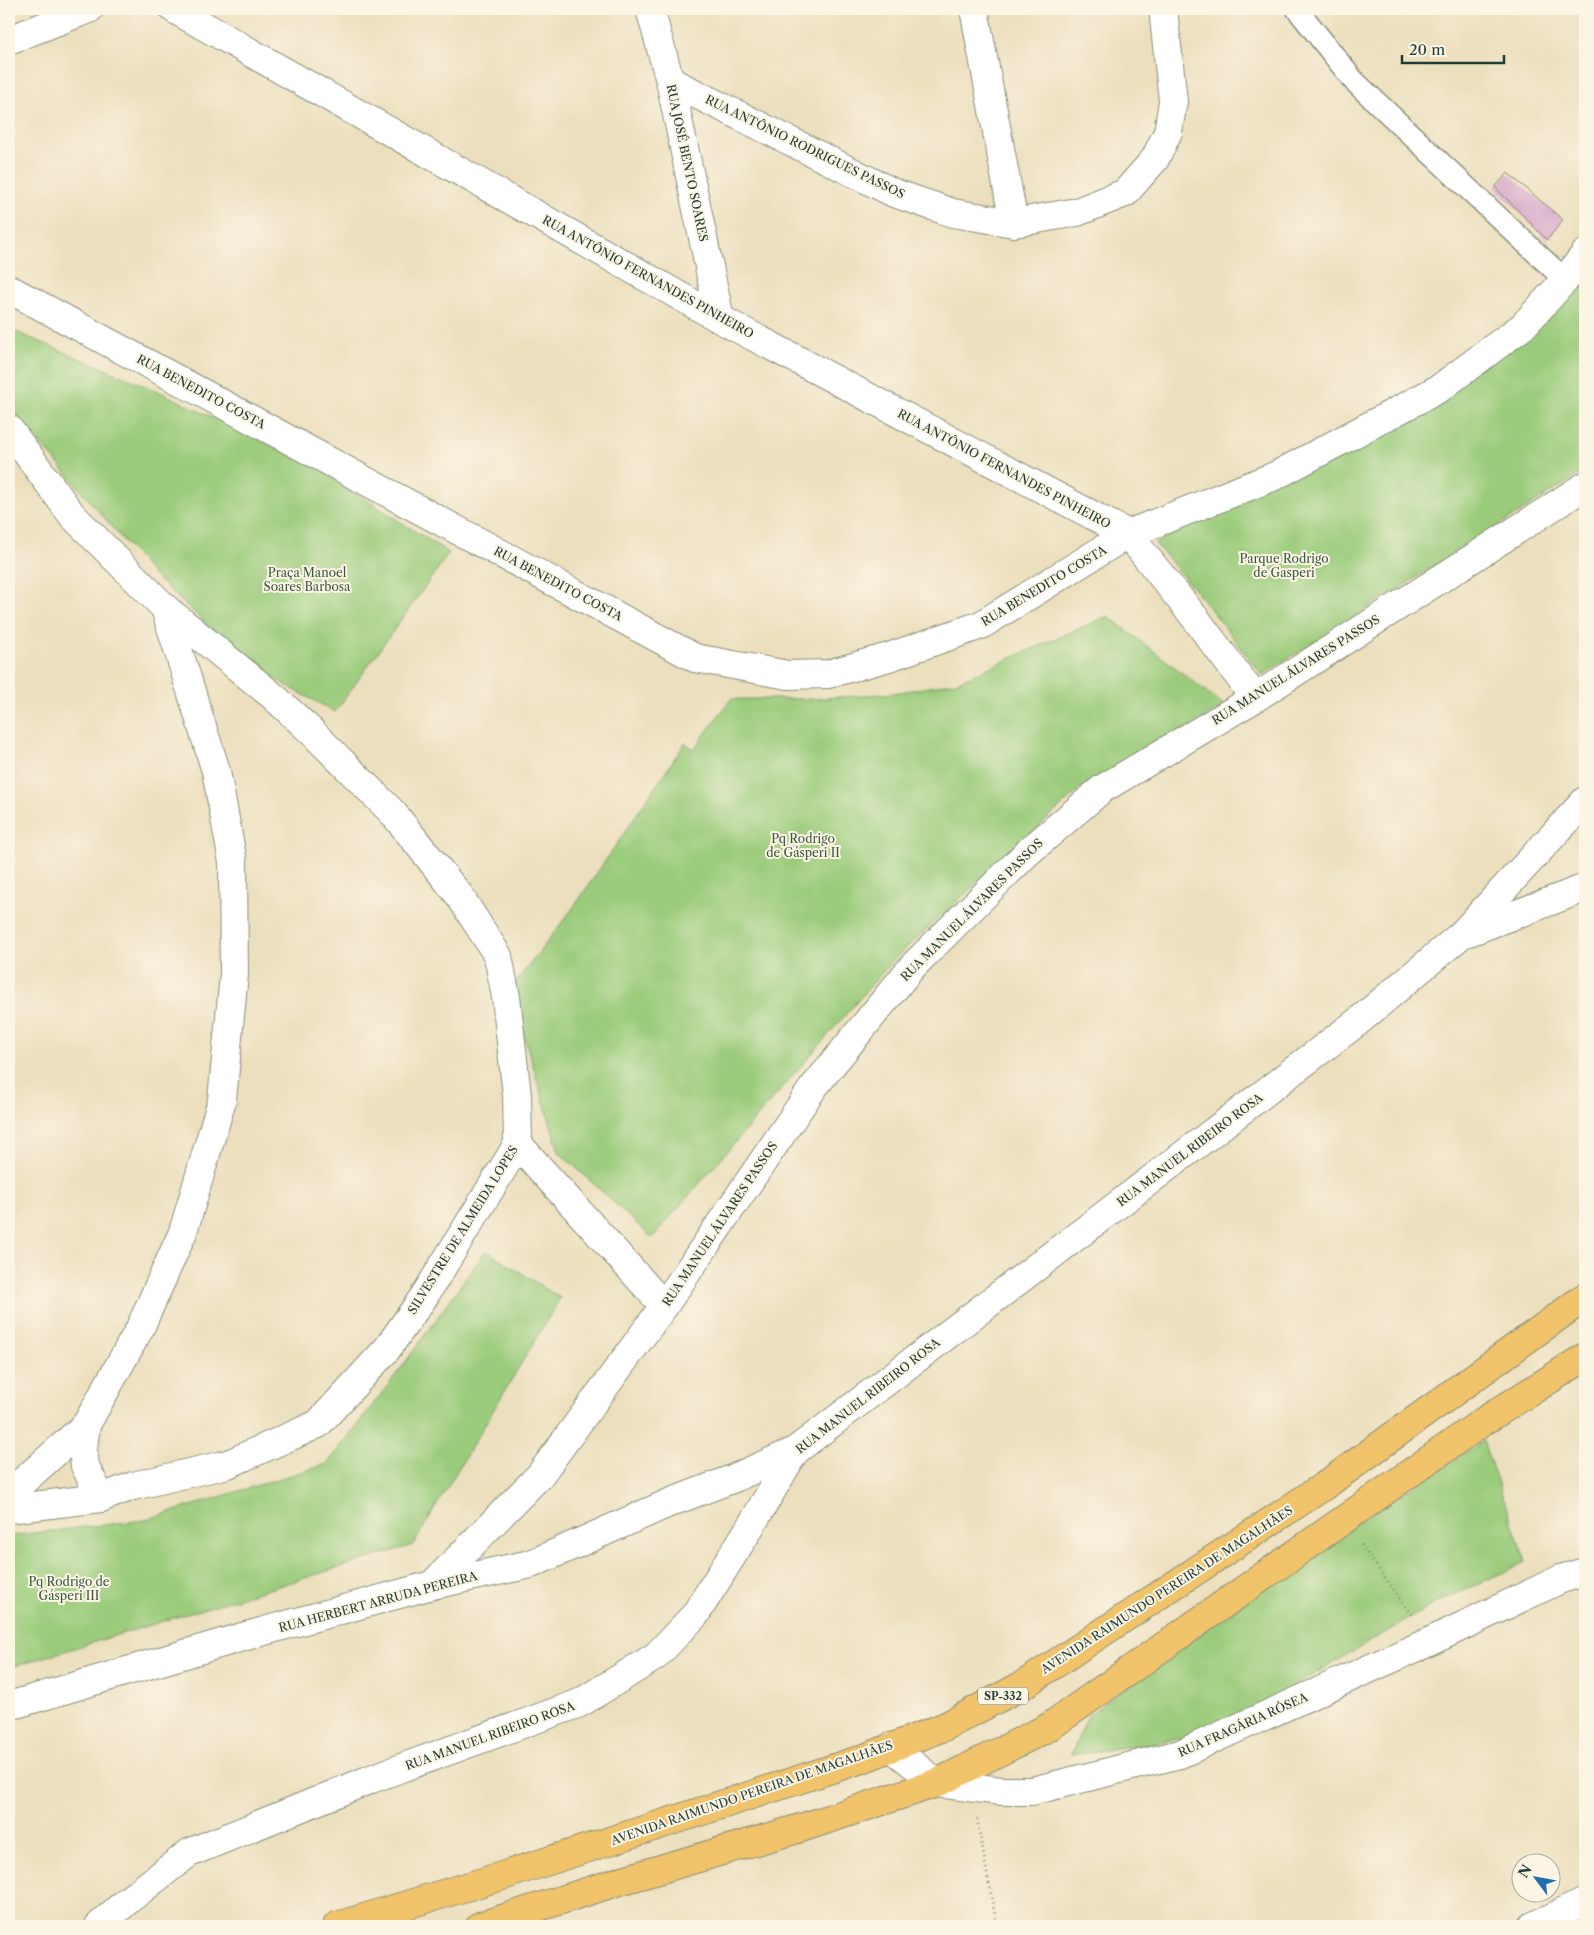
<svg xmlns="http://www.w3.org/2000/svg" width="1594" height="1935" font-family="'Libre Caslon Text',serif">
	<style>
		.green { fill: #9bcc7c; stroke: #5d8458 }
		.building { fill: #d4a5c8 }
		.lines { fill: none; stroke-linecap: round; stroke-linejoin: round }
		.service-casing { stroke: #868e78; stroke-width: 24 }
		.minor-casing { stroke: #868e78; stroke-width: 30 }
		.primary-casing { stroke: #868e78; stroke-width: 30 }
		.path { stroke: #868e78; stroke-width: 3; stroke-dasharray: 1 4; stroke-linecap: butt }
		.service { stroke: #fff; stroke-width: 21 }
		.minor { stroke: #fff; stroke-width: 28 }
		.primary { stroke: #f1c36a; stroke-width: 28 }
		.labels { text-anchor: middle; stroke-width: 4; stroke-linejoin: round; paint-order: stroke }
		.shield { fill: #fcf5e5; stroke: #617469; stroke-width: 1 }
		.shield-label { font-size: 11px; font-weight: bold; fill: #1f3d34 }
		.street-label { font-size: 12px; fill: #1f3d34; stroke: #fcf5e5 }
		.park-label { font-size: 12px; fill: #385a42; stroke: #fcf5e5 }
	</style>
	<rect width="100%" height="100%" fill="#fcf5e5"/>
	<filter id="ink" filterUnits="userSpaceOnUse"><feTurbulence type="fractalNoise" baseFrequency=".02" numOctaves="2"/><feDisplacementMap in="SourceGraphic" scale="10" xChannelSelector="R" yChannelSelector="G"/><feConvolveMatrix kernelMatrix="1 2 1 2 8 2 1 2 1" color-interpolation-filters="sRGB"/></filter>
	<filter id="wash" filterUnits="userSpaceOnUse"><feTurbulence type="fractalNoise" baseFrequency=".0096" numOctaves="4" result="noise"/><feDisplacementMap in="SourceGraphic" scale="20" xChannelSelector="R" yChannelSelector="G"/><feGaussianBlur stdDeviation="1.12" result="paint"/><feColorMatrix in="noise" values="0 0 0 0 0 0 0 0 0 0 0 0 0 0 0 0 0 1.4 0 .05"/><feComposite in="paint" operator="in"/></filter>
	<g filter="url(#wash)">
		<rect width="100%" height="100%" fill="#ecdfbd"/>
		<g class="green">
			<polygon points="1585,279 1585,471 1262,675 1209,607 1155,543 1277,479 1529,330 1576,291"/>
			<polygon points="9,329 158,391 315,467 449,553 335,712 273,678 234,649 152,574 9,406"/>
			<polygon points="1108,616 1225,706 1082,787 894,959 652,1238 559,1152 510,990 576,904 685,743 694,749 731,699 812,699 895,693 956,682"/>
			<polygon points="486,1250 560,1298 413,1545 9,1668 9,1536 145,1520 327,1464 402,1367"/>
			<polygon points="1483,1441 1526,1562 1436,1603 1212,1734 1071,1755 1088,1715 1331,1540"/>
		</g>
		<g id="blocks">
			<polygon class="building" points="1508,173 1563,220 1547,240 1495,187"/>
		</g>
	</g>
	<g filter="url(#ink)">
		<use href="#blocks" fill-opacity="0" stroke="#868e78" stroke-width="1"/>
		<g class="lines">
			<g class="service-casing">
				<polyline id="service" points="1297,9 1354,81 1565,280"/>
			</g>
			<g class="minor-casing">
				<g id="minor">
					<polyline points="174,9 720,319 1128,534 1196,619 1255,698"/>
					<polyline points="650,9 670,81 720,319"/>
					<polyline points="974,9 1014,223"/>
					<polyline points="9,40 89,9"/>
					<polyline points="670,81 894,193 953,213 1014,223 1077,212 1125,193 1155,159 1168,132 1173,101 1163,9"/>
					<polyline points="9,289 695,658 788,675 828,674 889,657 981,625 1128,534 1275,476 1440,388 1523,326 1565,280 1585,254"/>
					<polyline points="9,429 72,515 165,608 274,697 313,733 393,813 459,895 498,956 506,997 517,1095 518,1144 425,1295 387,1349 318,1424 228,1464 133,1486 101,1498 9,1509"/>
					<polyline points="1469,932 1585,888"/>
					<polyline points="518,1144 664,1306"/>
					<polyline points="86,1425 83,1449 85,1466 101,1498"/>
					<polyline points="9,1494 86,1425 140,1328 183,1232 222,1100 234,974 233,862 216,771 165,608"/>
					<polyline points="432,1585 540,1475 664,1306 813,1088 912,967 1027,853 1102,789 1255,698 1585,486"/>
					<polyline points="9,1706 239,1638 432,1585 531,1564 669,1503 732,1479 795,1451"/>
					<polyline points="891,1747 937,1783 1001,1791 1032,1791 1180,1754 1431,1641 1561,1579 1585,1572"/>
					<polyline points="99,1926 127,1901 189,1853 371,1779 580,1703 656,1656 695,1615 749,1529 795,1451 1360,1020 1462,934 1585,801"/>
					<polyline points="1533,1926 1585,1902"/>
				</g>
			</g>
			<g class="primary-casing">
				<g id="primary">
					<polyline points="337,1926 499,1877 862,1759 946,1726 1023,1685 1324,1486 1585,1297"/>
					<polyline points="480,1926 620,1881 804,1827 937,1783 1049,1727 1484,1421 1585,1357"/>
				</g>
			</g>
			<g class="path">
				<polyline points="1361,1545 1412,1615"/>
				<polyline points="977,1819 997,1926"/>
			</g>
			<use href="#service" class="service"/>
			<use href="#minor" class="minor"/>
			<use href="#primary" class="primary"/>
		</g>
	</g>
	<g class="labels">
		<rect class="shield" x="978" y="1687.5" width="50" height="17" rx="4"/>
		<g class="shield-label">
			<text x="1003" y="1700">SP-332</text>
		</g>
		<g class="street-label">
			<text transform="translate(805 147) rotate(26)" y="4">RUA ANTÔNIO RODRIGUES PASSOS</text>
			<text transform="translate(687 163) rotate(78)" y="4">RUA JOSÉ BENTO SOARES</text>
			<text transform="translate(648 277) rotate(29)" y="4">RUA ANTÔNIO FERNANDES PINHEIRO</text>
			<text transform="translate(201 392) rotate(28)" y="4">RUA BENEDITO COSTA</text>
			<text transform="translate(1004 469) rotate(28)" y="4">RUA ANTÔNIO FERNANDES PINHEIRO</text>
			<text transform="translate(558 584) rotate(28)" y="4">RUA BENEDITO COSTA</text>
			<text transform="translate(1044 586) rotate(-31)" y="4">RUA BENEDITO COSTA</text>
			<text transform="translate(1296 670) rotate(-32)" y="4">RUA MANUEL ÁLVARES PASSOS</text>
			<text transform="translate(972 910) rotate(-45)" y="4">RUA MANUEL ÁLVARES PASSOS</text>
			<text transform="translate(1190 1150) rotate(-37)" y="4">RUA MANUEL RIBEIRO ROSA</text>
			<text transform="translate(720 1224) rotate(-56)" y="4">RUA MANUEL ÁLVARES PASSOS</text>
			<text transform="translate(463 1230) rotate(-58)" y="4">SILVESTRE DE ALMEIDA LOPES</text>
			<text transform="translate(868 1396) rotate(-38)" y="4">RUA MANUEL RIBEIRO ROSA</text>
			<text transform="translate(1167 1590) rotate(-33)" y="4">AVENIDA RAIMUNDO PEREIRA DE MAGALHÃES</text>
			<text transform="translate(378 1602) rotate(-15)" y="4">RUA HERBERT ARRUDA PEREIRA</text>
			<text transform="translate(1243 1725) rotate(-24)" y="4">RUA FRAGÁRIA RÓSEA</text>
			<text transform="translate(490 1736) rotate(-20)" y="4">RUA MANUEL RIBEIRO ROSA</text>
			<text transform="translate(752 1793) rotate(-19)" y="4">AVENIDA RAIMUNDO PEREIRA DE MAGALHÃES</text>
		</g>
		<g class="park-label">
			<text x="1284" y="563">Parque Rodrigo<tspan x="1284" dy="14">de Gasperi</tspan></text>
			<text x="307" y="577">Praça Manoel<tspan x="307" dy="14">Soares Barbosa</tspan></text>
			<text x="803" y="843">Pq Rodrigo<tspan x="803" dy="14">de Gásperi II</tspan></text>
			<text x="69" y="1586">Pq Rodrigo de<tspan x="69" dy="14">Gásperi III</tspan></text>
		</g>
	</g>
	<rect width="1594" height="1935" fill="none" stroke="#fcf5e5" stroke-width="30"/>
	<g transform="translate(1536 1878) rotate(302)"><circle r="24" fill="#fcf5e5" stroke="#a4ab9e"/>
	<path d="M0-4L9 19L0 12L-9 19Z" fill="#1f6fb2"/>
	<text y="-8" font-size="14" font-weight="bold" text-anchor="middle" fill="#1f3d34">N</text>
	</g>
	<path d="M1402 55v8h102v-8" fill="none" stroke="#1f3d34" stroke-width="2.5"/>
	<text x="1409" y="55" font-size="15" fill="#1f3d34" stroke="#fcf5e5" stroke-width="4" paint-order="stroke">20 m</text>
</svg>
